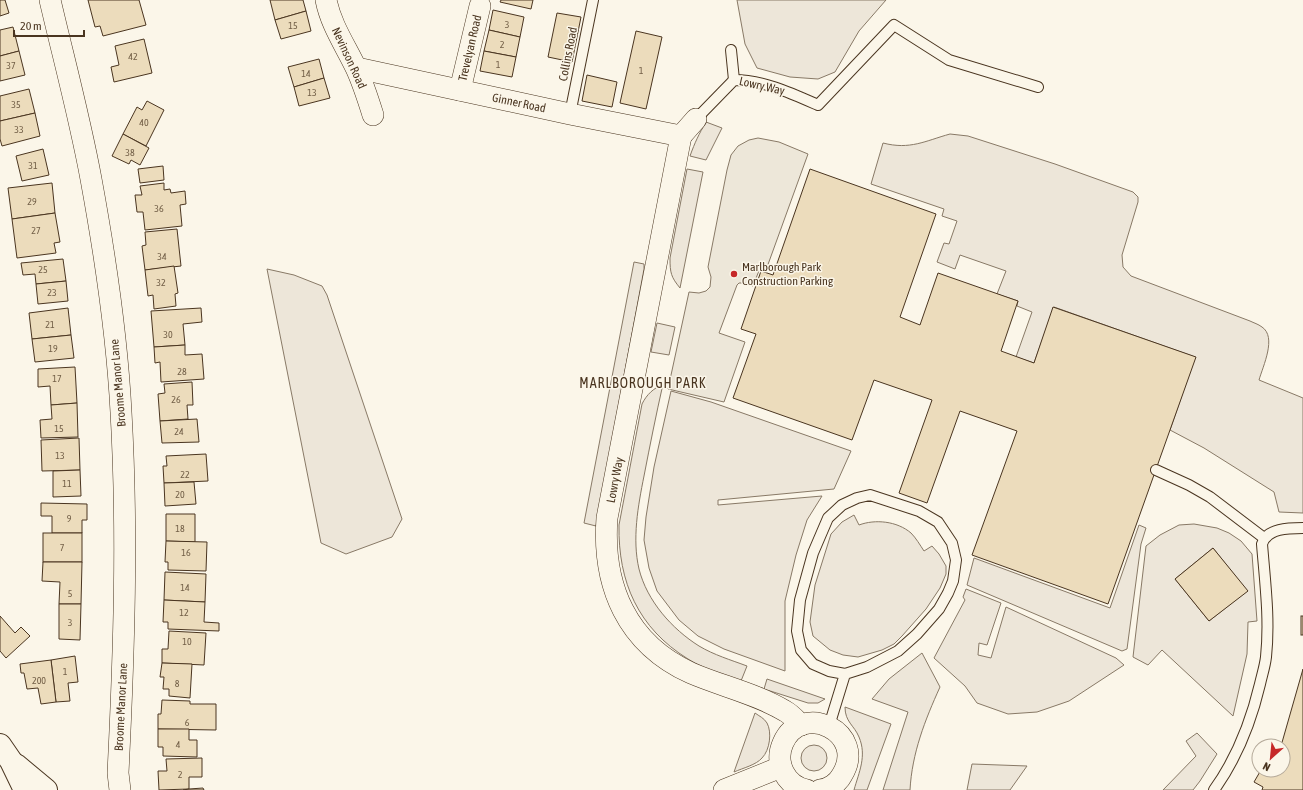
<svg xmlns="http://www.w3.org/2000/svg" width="1303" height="790" font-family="'Asap Condensed',sans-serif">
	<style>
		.green { fill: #ede6d9; stroke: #887966; fill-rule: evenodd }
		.parking { fill: #ede7d9; stroke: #887966 }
		.building { fill: #ecdcbc; stroke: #4a3520 }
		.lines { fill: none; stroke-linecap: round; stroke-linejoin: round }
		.service-casing { stroke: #4a3520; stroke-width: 12 }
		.minor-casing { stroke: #4a3520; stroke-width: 22 }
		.secondary-casing { stroke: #4a3520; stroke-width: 24 }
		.service { stroke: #fbf6e9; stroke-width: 10 }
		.minor { stroke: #fbf6e9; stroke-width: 21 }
		.secondary { stroke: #fbf6e9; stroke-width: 22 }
		.poi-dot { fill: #c62828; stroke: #fbf6e9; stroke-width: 1.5 }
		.labels { text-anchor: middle; stroke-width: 3; stroke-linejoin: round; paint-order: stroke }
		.number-label { font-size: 10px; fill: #725f47 }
		.street-label { font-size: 12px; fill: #4a3520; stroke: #fbf6e9 }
		.poi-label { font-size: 12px; fill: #4a3520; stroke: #fbf6e9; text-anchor: start }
		.quarter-label { font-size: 14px; letter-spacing: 1px; fill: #4a3520; stroke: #fbf6e9 }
	</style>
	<rect width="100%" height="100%" fill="#fbf6e9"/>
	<g class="green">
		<polygon points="737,0 886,0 859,31 835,72 818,79 790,77 757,68 745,44"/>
		<path d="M706,122l16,6 -16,32 -16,-4c5,-14 9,-22 16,-34z"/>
		<path d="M950,134l18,2 87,28 78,28 5,5v5l-16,53 1,12 8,9 119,45c4,2 8,3 12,6 15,10 1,39 -3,53l44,18v115l-24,-1 -5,-20 -70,-44 -34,-18 25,-73 -141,-50 -20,56 -18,-6 16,-45 -15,-6 1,-5 -21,-7 9,-23 -46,-16 -5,14 -18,-7 7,-19 5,1 8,-23 -15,-5 2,-7 -73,-25 12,-41c27,7 42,-2 67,-9z"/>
		<path d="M687,169l16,3 -23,116c-9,-11 -10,-15 -10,-30z"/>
		<polygon points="634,262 644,264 644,269 596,526 584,523"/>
		<polygon points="267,269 294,275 322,286 327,295 402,519 392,537 346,554 321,543"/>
		<polygon points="657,323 675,327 669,355 651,352"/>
		<path d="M663,384c-7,31 -13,61 -19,92 -6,30 -12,63 -5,93 8,32 33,60 60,77 15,9 32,14 48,20l-6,15c-18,-6 -37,-12 -53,-22 -50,-31 -70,-77 -69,-134l23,-121c5,-10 11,-15 21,-20z"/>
		<polygon points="671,391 711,402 851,451 834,489 718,500 718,505 822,496 807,520 796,555 785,601 785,671 724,649 698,636 679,620 657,591 649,568 644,540 646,517 654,467"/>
		<path d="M854,515l5,10c16,-6 38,-4 52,8 5,5 9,12 13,18l8,-5 7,8 7,12v8l-6,14 -14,21 -24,27 -8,8 -12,6 -24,7 -15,-2 -13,-5 -17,-14 -3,-14 5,-37 16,-51 11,-12z"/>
		<path d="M1194,524l23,4 12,5 12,8 11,13 5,67 -9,1 -1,32 -14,62 -71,-66 -14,15 -15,-8 13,-111 14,-11 19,-10zM1213,548l34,43 -38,30 -34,-42z"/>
		<polygon points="1139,525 1146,528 1141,544 1127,649 1122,651 967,585 974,558 1110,608"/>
		<polygon points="966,589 1001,603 987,645 979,643 978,655 991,658 1006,607 1116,658 1124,665 1069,701 1037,712 1008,714 977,703 965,686 934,658 965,600 963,597"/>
		<path d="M922,653l18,34c-15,33 -28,66 -30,103h-27l25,-78 -36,-13 17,-20z"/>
		<polygon points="767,679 825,699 818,703 808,703 764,689"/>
		<path d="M845,707l46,17 -24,66h-13c5,-18 13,-34 5,-53 -5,-12 -14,-15 -14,-30z"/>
		<path d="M755,713c4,3 9,5 12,10 5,9 3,27 -5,35 -6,7 -19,10 -28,14z"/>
		<polygon points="1197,733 1217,754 1200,781 1193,790 1163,790 1196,756 1186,741"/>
		<circle cx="814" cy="758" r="13"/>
		<polygon points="972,764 1027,766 1010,790 967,790"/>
	</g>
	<polygon class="parking" points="758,138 779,142 808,154 766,270 760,268 753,286 745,283 739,283 737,285 719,333 745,342 724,402 668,389 689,292 699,293 706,291 710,287 711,277 708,267 727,170 731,155 738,146 749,140"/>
	<g class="building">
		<polygon points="0,0 5,0 9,13 0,16"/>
		<polygon points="88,0 139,0 146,25 103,36 100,26 95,27"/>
		<polygon points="270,0 303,0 306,11 275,20"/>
		<polygon points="501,0 533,0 531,9 500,2"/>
		<polygon points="493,10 524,17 520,37 489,30"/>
		<polygon points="306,11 311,31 281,39 275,20"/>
		<polygon points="557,13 581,17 572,62 548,57"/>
		<polygon points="13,27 19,51 0,56 0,30"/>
		<polygon points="489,30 520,37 516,57 484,51"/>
		<polygon points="636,31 662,37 646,109 620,103"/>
		<polygon points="144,39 152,73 114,82 111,67 119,65 115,46"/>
		<polygon points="19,51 25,75 0,81 0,56"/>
		<polygon points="484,51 516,57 512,77 480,71"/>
		<polygon points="319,59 324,78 294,87 288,67"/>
		<polygon points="587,75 617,82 612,107 582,101"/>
		<polygon points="324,78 330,98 299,106 294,87"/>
		<polygon points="29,89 35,113 0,121 0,96"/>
		<polygon points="147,101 164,110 146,146 123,134 137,107 142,110"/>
		<polygon points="35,113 40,136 2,146 0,139 0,121"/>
		<polygon points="123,134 149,148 140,165 131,160 129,164 112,156"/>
		<polygon points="43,149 49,175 22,181 16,156"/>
		<polygon points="163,166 164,180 140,183 138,169"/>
		<polygon points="810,169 936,214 900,317 920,325 938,273 1018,301 1001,351 1034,363 1053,307 1196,357 1108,604 972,555 1017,431 960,411 927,503 899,493 932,400 874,380 852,440 733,398 756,334 741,329 761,271 773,275"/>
		<polygon points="52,183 55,213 12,219 8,188"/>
		<polygon points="164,183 164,190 170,189 171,193 185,191 186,204 180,205 182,226 145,230 143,212 137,212 135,195 142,195 140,186"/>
		<polygon points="55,213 60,242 54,243 56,253 17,258 12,219"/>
		<polygon points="177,229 181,266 145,270 142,246 146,245 145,232"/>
		<polygon points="63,259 66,281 36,284 35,274 23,275 21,263"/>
		<polygon points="174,266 178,293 175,294 176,306 154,309 153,295 148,296 145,270"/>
		<polygon points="66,281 68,301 38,304 36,284"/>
		<polygon points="68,308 71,335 32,339 29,313"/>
		<polygon points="201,308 202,322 183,324 185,345 154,347 151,311"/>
		<polygon points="71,335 74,358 35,362 32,339"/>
		<polygon points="185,345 185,355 202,354 204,379 161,382 160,362 155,363 154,347"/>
		<polygon points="75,367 77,403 51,405 50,386 38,387 38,369"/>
		<polygon points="192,382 193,405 187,405 188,419 160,421 158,394 165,393 164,384"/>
		<polygon points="77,403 78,437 41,438 40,420 52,419 51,405"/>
		<polygon points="197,419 199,442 162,443 160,421"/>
		<polygon points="79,438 80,470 42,471 41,440"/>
		<polygon points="206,454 208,481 164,483 163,466 167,466 166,456"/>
		<polygon points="80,470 81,496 53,497 53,471"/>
		<polygon points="194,482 196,504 165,506 164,483"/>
		<polygon points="41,503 87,504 87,520 82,520 82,533 52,533 52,516 41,516"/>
		<polygon points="166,514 195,514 195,542 166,541"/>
		<rect x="43" y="533" width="39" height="29"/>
		<polygon points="166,541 207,542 206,571 168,570 168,562 165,562"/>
		<polygon points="1213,548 1248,591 1209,621 1175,579"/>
		<polygon points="43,562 82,562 81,604 59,604 60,582 42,581"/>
		<polygon points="165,572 206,574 205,602 164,600"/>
		<polygon points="164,600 205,602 204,622 219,623 219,631 168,629 168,622 163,622"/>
		<polygon points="59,604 81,604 80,640 59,639"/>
		<polygon points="0,616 15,633 21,627 30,636 6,658 0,651"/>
		<rect x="1301" y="616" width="2" height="19"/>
		<polygon points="169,631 206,633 204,665 162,663 162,649 168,649"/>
		<polygon points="75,656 78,682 68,683 70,701 56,702 51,660"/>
		<polygon points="51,660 56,702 41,704 38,688 27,689 24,673 21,673 20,664"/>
		<polygon points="162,663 192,664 190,698 169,696 169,689 163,689 164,677 160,677"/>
		<polygon points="1303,669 1303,790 1262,790 1263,787 1254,782 1261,770 1267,770 1272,773 1273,770 1283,770 1283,746 1281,746"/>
		<polygon points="162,700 190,701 190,704 216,704 216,730 158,729 158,714 161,714"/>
		<polygon points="158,729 189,729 189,740 197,740 197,757 163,756 163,747 158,747"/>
		<polygon points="202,758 202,777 189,777 189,789 159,790 158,771 167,771 166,759"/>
		<polygon points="203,788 204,790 183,790 189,789"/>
	</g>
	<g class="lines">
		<g class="service-casing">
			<g id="service">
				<polyline points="731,50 734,80"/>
				<polyline points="570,114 593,0"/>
				<path d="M696,119l38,-39c29,0 57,13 84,25l76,-80 55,35 89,27"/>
				<polyline points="1156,470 1189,485 1210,497 1264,538"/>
				<polyline points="829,726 845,674 829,671 813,664 801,650 797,631 800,600 813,553 828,518 842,505 857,498 870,495 919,511 938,522 952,543 956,560 953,581 948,593 939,609 917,634 898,651 867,667 845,674"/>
				<path d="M1214,790c23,-32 37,-68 46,-106 2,-9 5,-18 6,-27 4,-38 -1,-75 -4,-113 5,-16 27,-16 41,-16"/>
			</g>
		</g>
		<g class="minor-casing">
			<g id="minor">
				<path d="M50,0c14,60 30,119 41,179 14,76 26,157 30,233 7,121 3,241 -3,361l2,17"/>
				<path d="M326,0c5,25 19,45 30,68 7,15 12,31 17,47"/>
				<polyline points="357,68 570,114 681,136"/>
				<polyline points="460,90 480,6"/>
				<path d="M681,136l-74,382c-5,68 20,126 84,155 30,13 66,21 94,38 6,3 11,9 16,14"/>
				<polyline points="681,136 696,119"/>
				<polyline points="724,790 781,767"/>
				<path d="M807,790c-21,-4 -33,-27 -24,-47 19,-43 85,-10 59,32 -4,8 -13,14 -22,15"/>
			</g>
		</g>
		<g class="secondary-casing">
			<g id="secondary">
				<polyline points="0,745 11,761 25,790"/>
				<polyline points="16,765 46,790"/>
			</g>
		</g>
		<use href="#service" class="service"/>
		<use href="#minor" class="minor"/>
		<use href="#secondary" class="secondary"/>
	</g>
	<circle class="poi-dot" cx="734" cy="274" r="4"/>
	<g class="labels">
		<g class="number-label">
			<text x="507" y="28">3</text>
			<text x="293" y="29">15</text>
			<text x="502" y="48">2</text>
			<text x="133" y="60">42</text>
			<text x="498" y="68">1</text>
			<text x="11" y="69">37</text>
			<text x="641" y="74">1</text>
			<text x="306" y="77">14</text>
			<text x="312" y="96">13</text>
			<text x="16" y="108">35</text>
			<text x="144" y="126">40</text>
			<text x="19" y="133">33</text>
			<text x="130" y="156">38</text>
			<text x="33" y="169">31</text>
			<text x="32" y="205">29</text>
			<text x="159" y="212">36</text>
			<text x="36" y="234">27</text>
			<text x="162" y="260">34</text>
			<text x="43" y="273">25</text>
			<text x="161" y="286">32</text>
			<text x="52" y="296">23</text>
			<text x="50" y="328">21</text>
			<text x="168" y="338">30</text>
			<text x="53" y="352">19</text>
			<text x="182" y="375">28</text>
			<text x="57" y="382">17</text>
			<text x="176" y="403">26</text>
			<text x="59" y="432">15</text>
			<text x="179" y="435">24</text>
			<text x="60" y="459">13</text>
			<text x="185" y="478">22</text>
			<text x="67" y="487">11</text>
			<text x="180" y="498">20</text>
			<text x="69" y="522">9</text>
			<text x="180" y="532">18</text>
			<text x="62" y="551">7</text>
			<text x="186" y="556">16</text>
			<text x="185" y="591">14</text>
			<text x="70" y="597">5</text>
			<text x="184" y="616">12</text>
			<text x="70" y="626">3</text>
			<text x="187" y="645">10</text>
			<text x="65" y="675">1</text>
			<text x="39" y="684">200</text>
			<text x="177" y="687">8</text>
			<text x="187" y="726">6</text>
			<text x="178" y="748">4</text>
			<text x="180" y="778">2</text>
		</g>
		<g class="street-label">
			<text transform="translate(470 48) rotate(-77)" y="4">Trevelyan Road</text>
			<text transform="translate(568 54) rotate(-79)" y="4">Collins Road</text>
			<text transform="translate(349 58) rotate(65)" y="4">Nevinson Road</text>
			<text transform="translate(762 86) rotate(13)" y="4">Lowry Way</text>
			<text transform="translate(519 103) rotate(12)" y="4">Ginner Road</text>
			<text transform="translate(118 383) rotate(-95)" y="4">Broome Manor Lane</text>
			<text transform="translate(615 480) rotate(-79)" y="4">Lowry Way</text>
			<text transform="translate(121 707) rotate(-87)" y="4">Broome Manor Lane</text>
		</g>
		<g class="poi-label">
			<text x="742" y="271">Marlborough Park<tspan x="742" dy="14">Construction Parking</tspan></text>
		</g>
		<g class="quarter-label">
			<text x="643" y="388">MARLBOROUGH PARK</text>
		</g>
	</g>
	<g transform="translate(1271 758) rotate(207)"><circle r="19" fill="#fbf6e9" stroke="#b4a999"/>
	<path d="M0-3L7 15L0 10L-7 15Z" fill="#c62828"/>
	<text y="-6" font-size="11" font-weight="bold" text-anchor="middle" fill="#4a3520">N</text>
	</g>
	<path d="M14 30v6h70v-6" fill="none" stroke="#4a3520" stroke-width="2"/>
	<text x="20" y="30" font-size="12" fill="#4a3520" stroke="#fbf6e9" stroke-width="3" paint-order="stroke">20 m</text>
</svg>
